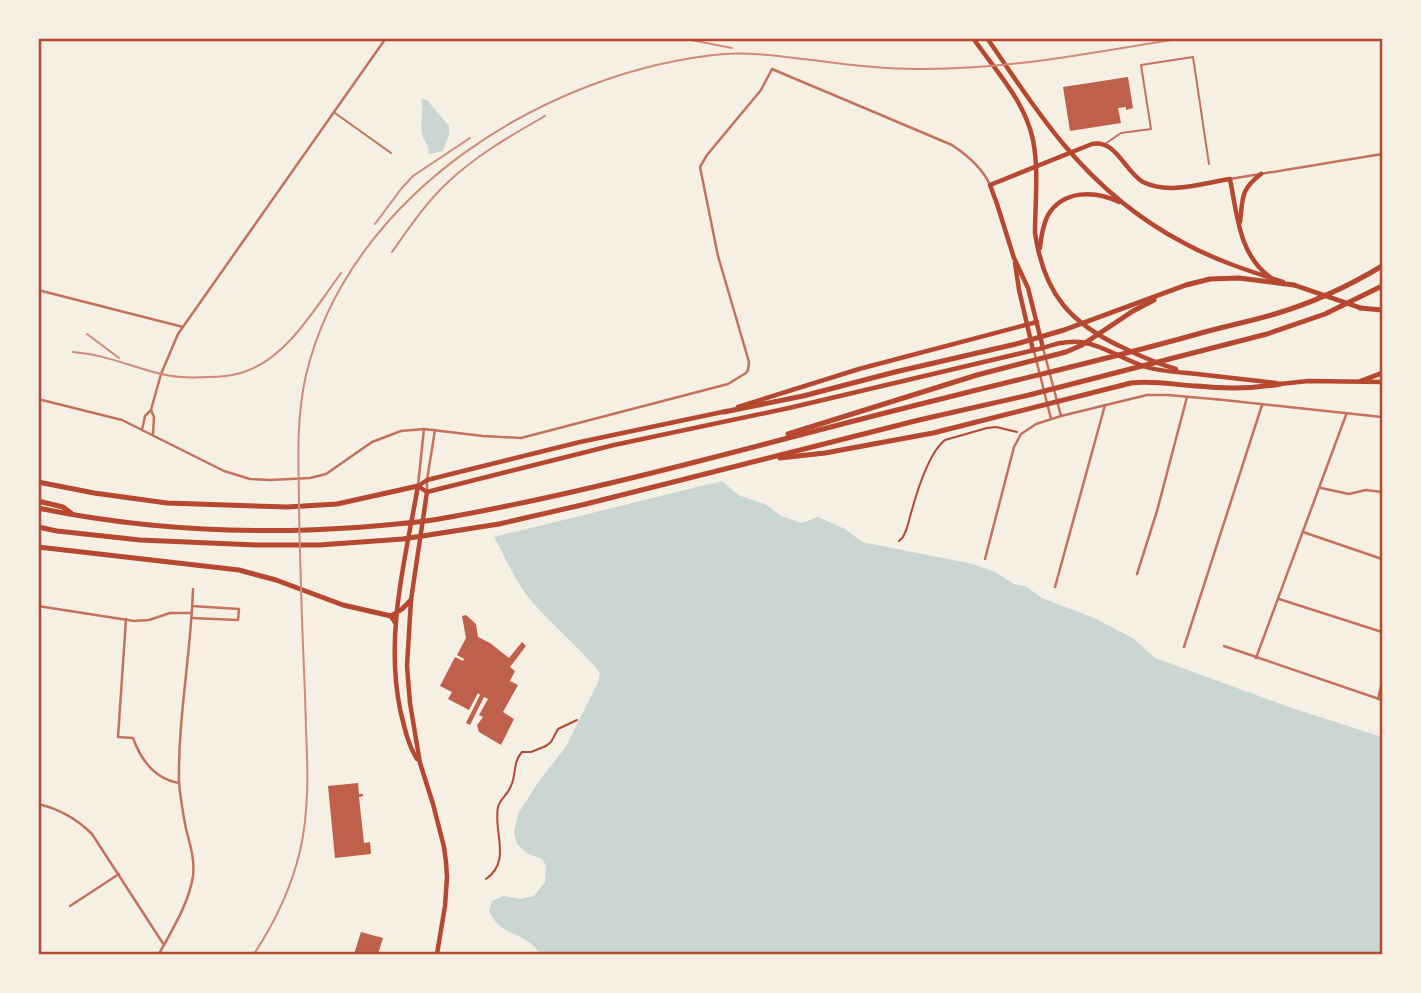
<svg xmlns="http://www.w3.org/2000/svg" width="1421" height="993" font-family="'Sofia Sans Condensed',sans-serif">
	<style>
		.water { fill: #c9d6d2 }
		.building { fill: #bf614a }
		.lines { fill: none; stroke-linecap: round; stroke-linejoin: round }
		.path { stroke: #b5482f; stroke-width: 2 }
		.service { stroke: #c5725c; stroke-width: 2 }
		.minor { stroke: #c5725c; stroke-width: 2.5 }
		.secondary { stroke: #b5482f; stroke-width: 4.5 }
		.primary { stroke: #b5482f; stroke-width: 4.5 }
		.motorway { stroke: #b5482f; stroke-width: 5 }
		.rail { stroke: #cf8b77; stroke-width: 2 }
		.neatline { fill: none; stroke: #b5482f; stroke-width: 2.5 }
	</style>
	<rect width="100%" height="100%" fill="#f6efe4"/>
	<g class="water">
		<path d="M421,99l6,1 22,26v9l-6,16 -14,3c0,-9 -6,-13 -7,-21 -2,-12 2,-23 -1,-34z"/>
		<path d="M722,481l16,14 29,10 14,11 21,7 16,-6 27,12 17,13 111,22 22,8 19,12 13,3 15,11 52,20 29,15 11,6 21,19 137,50 90,29v217h-842c-12,-20 -32,-17 -45,-33 -3,-3 -4,-7 -6,-10l3,-10 12,-5 16,3 14,-3 11,-14 1,-17 -4,-6 -14,-5 -11,-10 -3,-12 4,-18 21,-33 26,-33 34,-68 1,-7c-20,-25 -45,-45 -66,-69 -17,-19 -28,-45 -40,-67z"/>
	</g>
	<g class="building">
		<polygon points="1128,77 1133,108 1126,110 1126,107 1118,108 1121,123 1070,131 1063,87"/>
		<polygon points="466,615 476,624 478,637 490,643 509,658 522,642 526,646 510,667 515,671 510,681 518,685 503,712 514,719 501,745 479,732 477,725 483,717 479,715 488,699 484,697 470,725 466,723 480,695 478,693 469,710 448,699 452,692 440,686 455,657 463,661 464,659 457,655 466,638 462,616"/>
		<polygon points="358,783 359,794 363,794 363,796 359,797 364,843 370,842 371,854 335,858 328,786"/>
		<polygon points="361,932 383,938 378,954 354,954"/>
	</g>
	<g class="lines">
		<g class="path">
			<path d="M899,541l4,-4 4,-9c6,-23 19,-73 38,-88l42,-12 9,-1 21,5"/>
			<path d="M486,879c26,-18 7,-47 12,-72 2,-8 9,-12 12,-19 7,-12 2,-25 12,-36h9l15,-6 5,-4 7,-13 19,-9"/>
		</g>
		<g class="service">
			<polyline points="335,113 391,153"/>
			<polyline points="1105,144 1121,133 1151,129 1141,65 1193,57 1209,164"/>
		</g>
		<g class="minor">
			<polyline points="1230,179 1382,154"/>
			<polyline points="38,290 183,327"/>
			<polyline points="1043,348 1061,416"/>
			<polyline points="1034,351 1051,419"/>
			<path d="M38,399l84,21 102,51 26,8 20,1 40,-2 16,-4 46,-32 29,-11 23,-2 59,7 38,2 207,-54 18,-11 2,-3 1,-8 -31,-106 -18,-89 7,-12 54,-65 11,-21 180,76c15,10 31,24 38,40"/>
			<polyline points="151,410 154,417 153,434"/>
			<polyline points="142,430 145,416 151,410 161,374 178,334 386,38"/>
			<polyline points="418,485 424,429"/>
			<polyline points="1321,488 1349,494 1366,490 1382,492"/>
			<polyline points="427,492 427,480 435,430"/>
			<polyline points="1303,532 1382,559"/>
			<polyline points="985,559 1014,447 1021,434 1036,424 1061,416 1147,395 1168,395 1224,400 1382,417"/>
			<polyline points="1137,574 1157,511 1187,397"/>
			<polyline points="1055,587 1105,405"/>
			<polyline points="1279,599 1382,632"/>
			<polyline points="38,606 134,621 149,620 170,613 192,613"/>
			<polyline points="192,618 238,620 239,609 192,606"/>
			<path d="M126,619l-8,118 15,1c8,22 22,41 46,45"/>
			<polyline points="1224,646 1382,700"/>
			<polyline points="1184,647 1262,405"/>
			<polyline points="1256,658 1346,415"/>
			<polyline points="1378,699 1382,682"/>
			<path d="M38,804c22,5 38,14 54,30l72,111"/>
			<polyline points="70,906 119,874"/>
			<path d="M159,954c13,-24 30,-51 34,-78 2,-16 -3,-32 -7,-47 -3,-16 -6,-32 -7,-48 -1,-63 12,-128 14,-192"/>
		</g>
		<g class="secondary">
			<path d="M973,38c22,32 52,63 60,102 6,30 2,63 2,93 9,61 35,91 91,116 16,8 33,15 50,20"/>
			<path d="M987,38c25,36 49,74 78,108 33,39 73,73 119,97 31,17 65,28 99,39"/>
			<path d="M1240,222c3,-24 0,-32 21,-48"/>
			<path d="M1040,248c1,-11 3,-23 8,-33 15,-25 47,-25 71,-13"/>
			<polyline points="1015,263 1019,290 1033,350"/>
			<path d="M1043,348l-15,-60 -14,-30 -17,-54 -7,-19 102,-41c24,-5 33,28 51,38 26,13 60,1 87,-3 7,35 9,76 40,98"/>
			<polyline points="1188,373 1276,383"/>
			<polyline points="738,407 859,369 1037,322"/>
			<path d="M418,486l9,6 187,-47 175,-37 254,-60c45,-17 61,4 100,18 14,5 30,6 45,7"/>
			<polyline points="418,486 427,480 580,442 727,411"/>
			<polyline points="427,492 411,600 407,666 410,703 420,763 433,804 444,847 446,862 447,877 445,906 437,954"/>
			<path d="M417,759c-9,-14 -13,-33 -17,-50 -15,-75 5,-149 18,-223"/>
		</g>
		<g class="primary">
			<polyline points="1294,285 1361,308"/>
			<polyline points="1280,384 1308,381 1382,382"/>
		</g>
		<g class="motorway">
			<polyline points="1360,308 1382,310"/>
			<polyline points="1361,381 1382,373"/>
			<polyline points="724,412 803,396 895,372 1016,344 1064,330 1186,285 1210,279 1239,278 1294,285"/>
			<polyline points="788,434 977,375 1066,352 1082,345 1133,311 1154,300"/>
			<path d="M780,458l45,-5 108,-20 198,-50c22,-3 44,2 66,3 28,3 56,3 83,-2"/>
			<polyline points="38,482 94,493 167,503 287,507 337,504 418,486"/>
			<polyline points="38,501 63,507 71,513"/>
			<path d="M38,508c107,22 217,27 325,19 25,-2 51,-4 76,-8 171,-30 338,-80 506,-121 83,-21 167,-40 249,-63 27,-8 54,-13 81,-21 37,-11 74,-28 107,-48"/>
			<polyline points="38,527 57,531 140,540 256,545 319,545 403,539 499,524 586,504 919,420 1029,395 1267,334 1325,314 1382,286"/>
			<polyline points="38,547 239,570 276,580 343,605 391,616 395,622"/>
			<polyline points="391,616 402,609 411,600"/>
		</g>
		<g class="rail">
			<polyline points="681,38 732,48"/>
			<polyline points="375,224 401,189 413,176 470,138"/>
			<path d="M392,252c17,-24 33,-48 54,-68 29,-28 64,-48 99,-68"/>
			<polyline points="87,334 119,358"/>
			<path d="M73,352c30,2 59,15 88,22 16,4 32,4 48,3 11,0 21,-1 32,-4 45,-13 74,-65 100,-100"/>
			<path d="M254,954c21,-32 37,-65 46,-103 9,-39 8,-80 6,-121 -1,-48 -4,-97 -5,-145 -1,-30 -2,-60 -2,-89 -1,-42 -2,-81 7,-121 43,-181 241,-305 418,-321 30,-2 60,3 89,6 35,5 70,9 105,9 89,1 178,-17 265,-31"/>
		</g>
	</g>
	<rect width="1421" height="993" fill="none" stroke="#f6efe4" stroke-width="80"/>
	<rect x="40" y="40" width="1341" height="913" class="neatline"/>
</svg>
